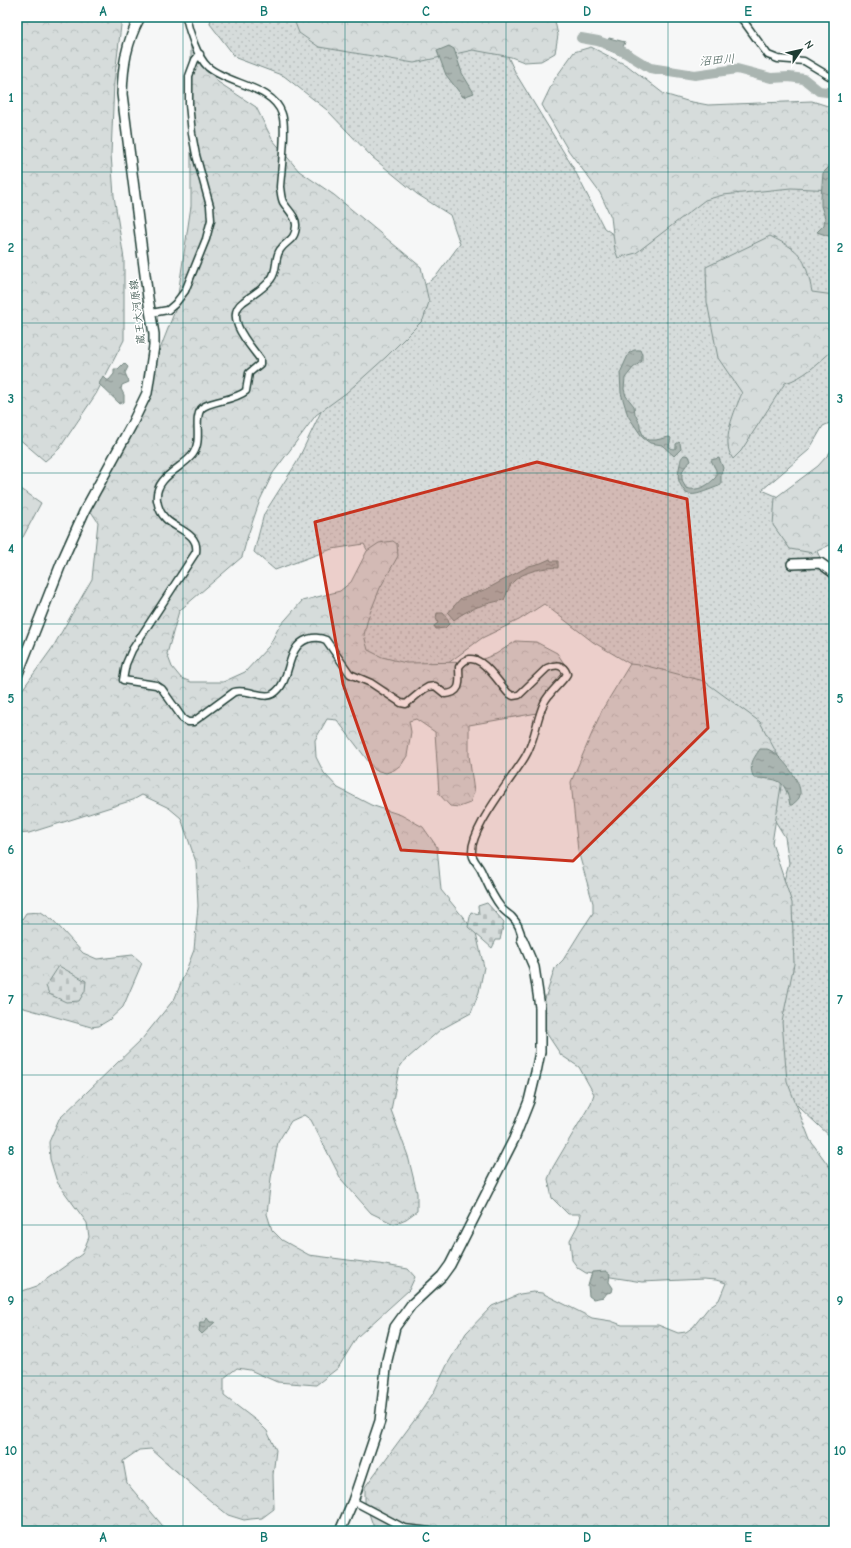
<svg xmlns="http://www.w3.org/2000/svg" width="851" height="1548" font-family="'Comic Neue','Klee One',sans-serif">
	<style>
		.grass { fill: url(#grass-dots); stroke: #7a8c88 }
		.forest { fill: url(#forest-crowns); stroke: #7a8c88 }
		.cemetery { fill: url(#cemetery-stones); stroke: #7a8c88 }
		.water { fill: url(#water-ripples); stroke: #72857f }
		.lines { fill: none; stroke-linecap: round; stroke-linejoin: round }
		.river { stroke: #aab5b1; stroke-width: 10 }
		.street-casing { stroke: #1f3d34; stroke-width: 9 }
		.secondary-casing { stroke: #1f3d34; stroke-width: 12 }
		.street { stroke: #fff; stroke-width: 6 }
		.secondary { stroke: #fff; stroke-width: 9 }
		.marked { fill: #c8321e; fill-opacity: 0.2; stroke: #c8321e; stroke-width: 3; stroke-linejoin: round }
		.grid { fill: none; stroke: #0f766e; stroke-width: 1; stroke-opacity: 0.55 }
		.labels { text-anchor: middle; stroke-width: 3; stroke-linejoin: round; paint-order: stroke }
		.street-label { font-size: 11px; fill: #1f3d34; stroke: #fff }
		.water-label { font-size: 12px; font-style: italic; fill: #49615a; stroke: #fff }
		.neatline { fill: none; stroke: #0f766e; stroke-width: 1.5 }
		.grid-label { font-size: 13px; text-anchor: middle; font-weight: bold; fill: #0f766e }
	</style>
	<defs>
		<pattern id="grass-dots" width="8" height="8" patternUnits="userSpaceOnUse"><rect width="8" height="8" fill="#d6dcdb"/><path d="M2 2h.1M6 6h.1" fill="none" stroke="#b7bebd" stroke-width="1.8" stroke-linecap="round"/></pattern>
		<pattern id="forest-crowns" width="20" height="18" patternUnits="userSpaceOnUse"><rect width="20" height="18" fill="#d6dcdb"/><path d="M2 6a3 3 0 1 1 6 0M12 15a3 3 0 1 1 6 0" fill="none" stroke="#b7bebd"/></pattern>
		<pattern id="cemetery-stones" width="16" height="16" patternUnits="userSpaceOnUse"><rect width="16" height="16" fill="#d6dcdb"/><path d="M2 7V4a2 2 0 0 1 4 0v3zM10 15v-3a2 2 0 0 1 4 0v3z" fill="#b7bebd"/></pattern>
		<pattern id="water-ripples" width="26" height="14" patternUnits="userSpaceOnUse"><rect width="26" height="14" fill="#aab5b1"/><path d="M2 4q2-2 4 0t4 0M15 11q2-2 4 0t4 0" fill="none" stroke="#8a9491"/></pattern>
	</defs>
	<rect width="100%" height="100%" fill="#f6f7f7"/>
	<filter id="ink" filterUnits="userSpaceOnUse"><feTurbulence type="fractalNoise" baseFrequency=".025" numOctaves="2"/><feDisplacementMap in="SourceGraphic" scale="8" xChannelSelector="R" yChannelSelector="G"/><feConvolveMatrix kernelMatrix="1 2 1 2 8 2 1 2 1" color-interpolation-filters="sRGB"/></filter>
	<g filter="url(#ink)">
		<polygon class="grass" points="211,17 493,17 495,29 516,74 574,169 604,228 623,241 834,129 834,421 823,426 809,450 762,490 788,501 818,477 834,444 834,504 804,525 834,586 834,1140 783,1092 774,915 789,863 785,837 742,767 701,706 593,642 544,604 519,620 482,638 428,678 355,652 376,567 364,544 332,549 275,570 254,552 264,514 297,462 337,378 399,307 437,275 460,244 450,215 417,194 372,157 327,110 284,76 236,58 210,24"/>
		<g class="forest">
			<polygon points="17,17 122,17 114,83 111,154 114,196 124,259 124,340 96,394 59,449 45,461 17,437"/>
			<polygon points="294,17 554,17 558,35 555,53 541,61 524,62 511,57 473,50 414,63 319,47 299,33 294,20"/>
			<polygon points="191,45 218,82 256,107 272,139 299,171 334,195 421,267 429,302 423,320 386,357 346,393 316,415 273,473 260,500 248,535 242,557 179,611 167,654 172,667 181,678 191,682 223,682 245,672 269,646 279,627 302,601 340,591 351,582 367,551 379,543 393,541 397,544 398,556 380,588 368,618 364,635 368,650 382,657 406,663 475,662 496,654 516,641 536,642 557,653 565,665 562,678 543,712 469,725 469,755 474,792 470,803 459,807 450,806 439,794 435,732 416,719 409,721 411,732 407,756 402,764 394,770 386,773 375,770 337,720 327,719 315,740 316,757 324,773 338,788 371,805 401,815 423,827 437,847 441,890 476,933 484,967 479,992 471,1013 440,1030 400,1065 391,1110 408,1156 417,1193 417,1211 406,1219 394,1224 371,1213 341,1179 311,1120 304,1115 291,1121 278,1142 271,1178 267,1214 272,1230 282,1240 309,1255 379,1264 408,1269 415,1277 409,1290 357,1337 338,1368 316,1385 277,1382 250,1370 237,1368 224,1378 224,1396 258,1422 267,1431 276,1450 273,1475 274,1509 262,1518 251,1519 244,1520 228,1515 201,1493 151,1449 139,1450 123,1461 127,1483 167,1531 17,1531 17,1293 37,1286 82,1254 89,1237 87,1223 57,1182 50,1159 49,1142 59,1119 142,1039 175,998 194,950 198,906 196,862 181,818 169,808 142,795 133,800 29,833 17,834 17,697 53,647 92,579 98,522 86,504 143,393 176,308 191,206"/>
			<polygon points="591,47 628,66 664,94 687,101 708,105 812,101 834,108 834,190 791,188 723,195 705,200 636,253 618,258 615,250 611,217 600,193 568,150 542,105 554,80 574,52"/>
			<path d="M770,236c8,4 16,8 23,13 13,9 16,28 19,43l22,3v54c-15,13 -30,29 -49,34l-44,68 -8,8c-13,-17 2,-49 9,-66l-24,-35 -11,-56 -1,-35z"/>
			<polygon points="834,448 834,543 813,553 790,549 773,525 775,498 818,466"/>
			<polygon points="17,486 41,503 23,537 17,539"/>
			<polygon points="630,664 647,666 704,681 760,722 783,765 781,786 772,843 792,903 794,964 782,1022 787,1081 810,1140 831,1169 834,1171 834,1531 375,1531 365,1502 365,1487 422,1410 434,1392 447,1365 466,1333 492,1306 520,1294 533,1292 542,1293 592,1318 611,1321 622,1325 658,1325 678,1333 686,1332 693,1327 709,1307 719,1300 726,1283 716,1280 703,1279 642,1282 586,1273 578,1268 572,1260 570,1240 579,1223 581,1214 568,1214 552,1198 548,1179 553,1167 591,1103 594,1094 579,1067 561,1055 543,1028 542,1008 555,968 563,960 581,931 593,913 593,903 578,851 571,782 602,710"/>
			<polygon points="41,912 53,920 83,953 97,959 133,955 142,963 123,1007 109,1020 99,1026 91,1027 17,1006 17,927 26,913"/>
		</g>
		<g class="cemetery">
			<polygon points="487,903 504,922 500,940 496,940 492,948 468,927 471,912 479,914 478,906"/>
			<polygon points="59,966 86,981 85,991 79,1001 66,1002 49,994 46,986"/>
		</g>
		<g class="water">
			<polygon points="609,38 625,42 620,55 606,49"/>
			<polygon points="449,46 454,49 462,73 474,93 463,97 446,75 437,51"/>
			<polygon points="830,166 834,166 834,238 817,232 824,225 825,218 821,206 821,197 823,173"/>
			<polygon points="634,350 640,350 642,355 642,361 633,368 625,378 624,389 626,396 634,406 635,414 640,424 640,428 644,437 648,440 656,440 669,437 671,438 669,447 673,449 676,448 676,444 679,442 680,443 681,449 674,456 662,445 650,443 643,438 628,416 621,393 620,373 629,353"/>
			<polygon points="124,363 128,367 125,373 129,382 122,385 121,389 124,395 124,402 120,404 99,384 103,376 107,380 109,380 114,374 114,369 118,369"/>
			<path d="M684,455l5,1 2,5c-10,8 -12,16 -5,27 11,4 22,-2 30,-11v-7l-5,-10 8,-2 4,10 -2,6v11c-2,1 -22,9 -25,9 -4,1 -7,0 -10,-1 -9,-12 -9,-15 -6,-29 1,-4 0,-5 4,-9z"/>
			<path d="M550,559l1,2h7v7c-11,-2 -36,4 -44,13 -5,4 -7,13 -10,19 -17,3 -37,9 -50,20l-6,-7 13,-15 26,-9 42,-23 12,-3z"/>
			<polygon points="437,613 443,613 448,619 449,624 445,628 436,629 434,626 438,623 436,618"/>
			<path d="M760,749c3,0 5,0 7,0 12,3 39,36 32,49 -1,2 -5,5 -7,7h-2c-5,-27 -12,-26 -36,-27 -6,-12 -1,-19 6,-29z"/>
			<polygon points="606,1271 610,1274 609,1282 613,1288 612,1292 607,1293 604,1297 593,1299 589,1296 588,1286 592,1272"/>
			<polygon points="207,1318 210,1322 215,1322 202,1334 199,1331 200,1322 205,1322"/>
		</g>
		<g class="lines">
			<polyline class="river" points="581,38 598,41 609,45 624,52 650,68 695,75 737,69 771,78 789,77 804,79 819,91 834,93"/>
			<g class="street-casing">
				<g id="street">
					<path d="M186,17c3,14 11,40 22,50 21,18 65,19 74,47 5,14 -1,57 -2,73 1,6 1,11 3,15 4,7 14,15 13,24 -1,16 -10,14 -16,24 -6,9 -2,20 -9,29 -7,10 -18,15 -28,23 -20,15 7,43 17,57v5l-11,9 -3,18c-12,10 -38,10 -45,18 -8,11 2,31 -8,45 -10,14 -39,23 -36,46 1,7 3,13 9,19 11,11 33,14 30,33l-64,98 -6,14 -3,16 33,5 6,4 21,30 5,3h5l41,-30c14,-4 29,8 39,2 20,-12 11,-47 35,-55 7,-2 12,-2 18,1l24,34 21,9 30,20 5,1 17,-14 5,-3 7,-1 10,8c18,-1 14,-14 14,-27 16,-25 39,15 49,26l5,3 6,-1 28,-27c9,-4 16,-4 20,6l-2,3c-6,8 -17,17 -21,26 -8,17 -9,38 -19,54 -11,19 -61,79 -52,100 2,5 6,9 8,13 6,13 11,26 20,37 3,5 8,7 11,10 6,6 9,15 10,22"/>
					<polyline points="740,17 745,23 768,55 778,59 804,61 829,76 834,77"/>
					<polyline points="151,313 168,310 175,304 185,291 206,239 211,220 210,206 196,155 192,134 189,104 189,76 195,60 200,54"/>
					<polyline points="353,1501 404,1528 430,1531"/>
				</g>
			</g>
			<g class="secondary-casing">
				<g id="secondary">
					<polyline points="792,564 820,563 834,573"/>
					<path d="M17,676l46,-117 22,-49 46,-84 16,-33 7,-47v-12l-6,-36 -26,-204c1,-29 4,-51 18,-77"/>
					<polyline points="340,1531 353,1501 380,1421 387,1360 395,1327 411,1305 442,1276 450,1265 514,1139 529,1101 536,1072 540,1052 540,1007 534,967 522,939"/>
				</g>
			</g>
			<use href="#street" class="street"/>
			<use href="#secondary" class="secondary"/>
		</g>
	</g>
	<path class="marked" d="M537,462l150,37 21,229 -135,133 -172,-11 -58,-166 -28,-162z"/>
	<path class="grid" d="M183,17v1514M345,17v1514M506,17v1514M668,17v1514M17,172h817M17,323h817M17,473h817M17,624h817M17,774h817M17,924h817M17,1075h817M17,1225h817M17,1376h817"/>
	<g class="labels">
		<g class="street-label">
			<text transform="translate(137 312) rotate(-97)" y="4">蔵王大河原線</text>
		</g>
		<g class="water-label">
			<text transform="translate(717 60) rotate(-5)" y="4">沼田川</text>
		</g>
	</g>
	<rect width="851" height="1548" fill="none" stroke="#fff" stroke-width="44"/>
	<g transform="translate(801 50) rotate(56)" stroke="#ffffff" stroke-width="3" paint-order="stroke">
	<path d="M0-3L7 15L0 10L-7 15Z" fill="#1f3d34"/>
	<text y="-6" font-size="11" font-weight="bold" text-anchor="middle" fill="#1f3d34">N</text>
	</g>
	<rect x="22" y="22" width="807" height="1504" class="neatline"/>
	<g class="grid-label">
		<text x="103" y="16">A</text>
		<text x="264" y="16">B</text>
		<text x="426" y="16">C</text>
		<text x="587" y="16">D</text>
		<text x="748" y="16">E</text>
		<text x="11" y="102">1</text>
		<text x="840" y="102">1</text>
		<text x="11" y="252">2</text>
		<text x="840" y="252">2</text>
		<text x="11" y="403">3</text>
		<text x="840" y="403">3</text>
		<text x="11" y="553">4</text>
		<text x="840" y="553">4</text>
		<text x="11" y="703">5</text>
		<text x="840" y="703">5</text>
		<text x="11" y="854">6</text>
		<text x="840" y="854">6</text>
		<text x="11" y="1004">7</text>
		<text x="840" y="1004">7</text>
		<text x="11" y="1155">8</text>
		<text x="840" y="1155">8</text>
		<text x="11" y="1305">9</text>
		<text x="840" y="1305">9</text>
		<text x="11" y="1455">10</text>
		<text x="840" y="1455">10</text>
		<text x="103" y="1542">A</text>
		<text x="264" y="1542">B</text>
		<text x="426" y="1542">C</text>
		<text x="587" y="1542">D</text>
		<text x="748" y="1542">E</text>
	</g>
</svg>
